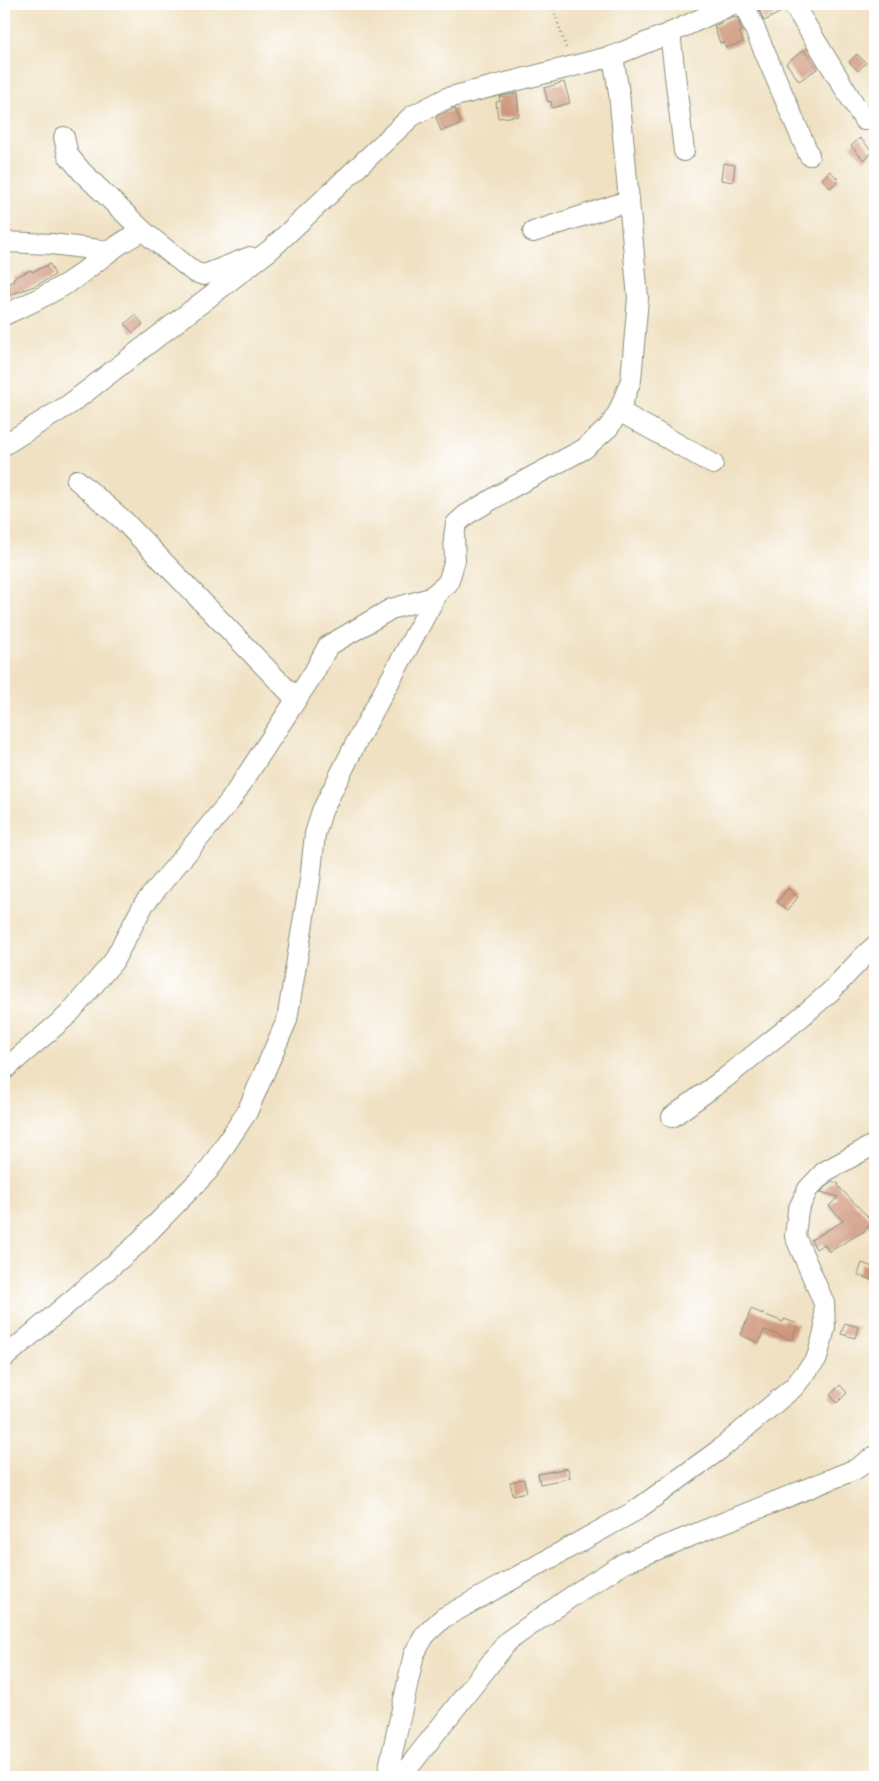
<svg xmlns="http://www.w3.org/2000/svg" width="879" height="1781" font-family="Mali,sans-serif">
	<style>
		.building { fill: #cf987d }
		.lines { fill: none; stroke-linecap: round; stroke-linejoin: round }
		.minor-casing { stroke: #888f7b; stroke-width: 22 }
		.path { stroke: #888f7b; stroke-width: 2.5; stroke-dasharray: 1 4; stroke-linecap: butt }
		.minor { stroke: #fff; stroke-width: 20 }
	</style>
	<rect width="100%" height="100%" fill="#fff"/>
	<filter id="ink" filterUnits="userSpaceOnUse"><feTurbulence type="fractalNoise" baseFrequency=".02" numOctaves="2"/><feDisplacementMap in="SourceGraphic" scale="10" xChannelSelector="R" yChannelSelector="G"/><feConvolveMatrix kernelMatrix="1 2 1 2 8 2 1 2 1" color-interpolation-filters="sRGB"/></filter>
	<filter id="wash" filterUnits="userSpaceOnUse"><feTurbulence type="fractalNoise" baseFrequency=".0096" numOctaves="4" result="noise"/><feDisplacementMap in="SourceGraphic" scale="20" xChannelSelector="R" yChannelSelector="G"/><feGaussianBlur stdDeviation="1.12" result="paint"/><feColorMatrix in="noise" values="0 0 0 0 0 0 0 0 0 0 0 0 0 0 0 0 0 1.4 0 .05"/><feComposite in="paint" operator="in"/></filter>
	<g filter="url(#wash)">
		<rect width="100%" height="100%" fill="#f0e1c2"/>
		<g id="blocks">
			<g class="building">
				<polygon points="766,4 781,4 783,11 764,21 758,7"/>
				<polygon points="734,17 735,18 737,17 742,31 739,32 743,42 726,48 724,42 720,43 714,26"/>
				<polygon points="804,50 817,69 799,81 786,63"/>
				<polygon points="857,54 866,63 858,71 849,62"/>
				<polygon points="564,82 570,103 552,108 551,101 548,102 544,88"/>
				<polygon points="517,93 519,116 498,118 496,102 500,101 499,97"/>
				<polygon points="455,108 461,124 441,131 436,117"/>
				<polygon points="860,138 873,152 864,160 851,146"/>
				<polygon points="723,163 735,165 733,182 721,180"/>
				<polygon points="830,171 839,180 830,188 822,179"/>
				<polygon points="50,264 55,275 37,285 4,297 4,285 14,281 13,278 31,270 32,272"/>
				<polygon points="135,315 143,324 133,333 125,324"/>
				<polygon points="788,888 798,897 788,910 777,902"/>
				<polygon points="832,1181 839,1184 838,1186 873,1222 864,1231 829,1252 824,1244 816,1249 811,1240 843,1221 829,1206 838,1197 821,1192"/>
				<polygon points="862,1263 875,1268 872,1280 858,1275"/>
				<polygon points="751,1309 783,1322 784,1319 798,1324 792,1340 764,1330 759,1343 741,1335"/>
				<polygon points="845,1323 858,1327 855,1338 841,1334"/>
				<polygon points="840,1385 847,1393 837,1403 830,1395"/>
				<polygon points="568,1468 570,1478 540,1484 538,1474"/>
				<polygon points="524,1479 527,1492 513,1495 510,1482"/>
			</g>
		</g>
	</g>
	<g filter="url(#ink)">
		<use href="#blocks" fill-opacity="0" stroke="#888f7b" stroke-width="1"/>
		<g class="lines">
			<g class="minor-casing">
				<g id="minor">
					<polyline points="744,4 809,155"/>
					<polyline points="793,4 864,120"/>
					<polyline points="670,33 684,151"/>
					<polyline points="64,137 68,155 82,172 143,231"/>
					<polyline points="533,232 628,201"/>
					<polyline points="4,242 52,244 107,251"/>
					<path d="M4,315c22,-10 45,-20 65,-33 26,-17 45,-38 74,-51l51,41 10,3 46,-18"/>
					<polyline points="619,411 713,464"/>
					<polyline points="4,445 70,404 270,250 412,116 447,98 613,56 670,33 733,4"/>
					<polyline points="77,480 123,520 296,699"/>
					<polyline points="4,1070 68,1015 113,962 144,904 230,801 313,674 328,646 391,609 430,598 448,583 455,560 454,537 456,524 466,515 511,488 584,449 609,427 619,411 631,380 638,298 619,93 613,56"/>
					<polyline points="672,1117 724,1079 801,1017 830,992 865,955 875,946"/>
					<polyline points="4,1358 133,1248 208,1171 247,1112 287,1020 310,880 315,834 322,811 357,741 438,592"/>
					<polyline points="387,1777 414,1654 425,1635 443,1618 635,1511 719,1450 794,1387 817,1358 825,1328 824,1303 795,1236 798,1210 808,1189 824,1172 875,1144"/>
					<polyline points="401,1777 508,1641 578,1592 624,1563 856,1469 875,1456"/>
				</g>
			</g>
			<polyline class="path" points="552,4 567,51"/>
			<use href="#minor" class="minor"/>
		</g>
	</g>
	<rect width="879" height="1781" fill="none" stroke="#fff" stroke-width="20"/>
</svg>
